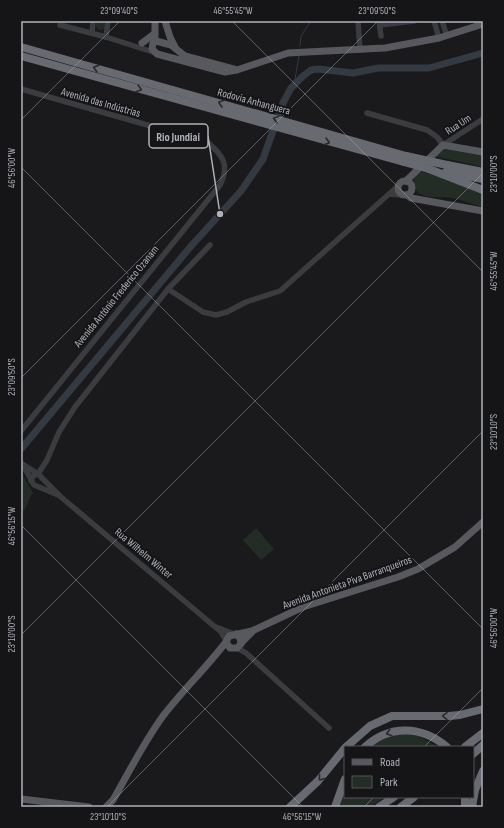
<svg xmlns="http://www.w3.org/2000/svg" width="504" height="828" font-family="'Sofia Sans Condensed',sans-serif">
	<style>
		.green { fill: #242c26 }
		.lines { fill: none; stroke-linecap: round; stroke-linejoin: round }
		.stream { stroke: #333a41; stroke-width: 1 }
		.river { stroke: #333a41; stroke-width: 7 }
		.minor { stroke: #3b3c40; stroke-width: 5.5 }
		.major { stroke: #58595f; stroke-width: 7 }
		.highway { stroke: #686a71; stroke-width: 8 }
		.highway-bridge { stroke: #686a71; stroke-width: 8 }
		.oneway { stroke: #2a2a2e }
		.ticks { fill: none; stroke: #aeb1ba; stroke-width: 1; stroke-opacity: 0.45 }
		.labels { text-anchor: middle; stroke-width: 4; stroke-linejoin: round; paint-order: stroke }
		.street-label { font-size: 11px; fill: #aeb1ba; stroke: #151517 }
		.leader { fill: none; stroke: #aeb1ba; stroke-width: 1.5 }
		.callout-dot { fill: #aeb1ba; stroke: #151517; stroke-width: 1.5 }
		.callout { fill: #151517; stroke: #aeb1ba; stroke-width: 1.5 }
		.callout-label { font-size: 12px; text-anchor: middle; font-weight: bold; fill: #aeb1ba }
		.neatline { fill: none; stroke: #aeb1ba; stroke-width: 1.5 }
		.ticks-label { font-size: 10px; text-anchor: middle; fill: #aeb1ba }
	</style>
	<rect width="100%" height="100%" fill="#1a1a1c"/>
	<g class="green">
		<circle cx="101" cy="25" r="5"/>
		<polygon points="444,148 483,154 483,167 434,156"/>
		<path d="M418,171l18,4 47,17v15c-10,-2 -20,-7 -30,-9 -11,-2 -35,3 -39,-12 -1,-6 0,-10 4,-15z"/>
		<path d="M21,472l12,21c-6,6 -4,15 -12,20z"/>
		<polygon points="256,528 274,549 261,560 243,540"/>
		<polygon points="397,733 418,736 438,747 366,747"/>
		<polygon points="345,783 345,797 385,797 370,807 336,807"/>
	</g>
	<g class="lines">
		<g class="stream">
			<polyline points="300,46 301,36 311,21"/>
			<polyline points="291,88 295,79 299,56"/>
		</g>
		<polyline class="river" points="21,449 192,245 241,191 263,159 283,103 291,88 302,77 311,70 318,69 353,73 378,68 429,68 483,53"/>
		<g class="minor">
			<polyline points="358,21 360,49"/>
			<polyline points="379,21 381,36"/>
			<polyline points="434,21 439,38"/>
			<polyline points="442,21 447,36"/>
			<polyline points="60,25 106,37 156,53"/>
			<polyline points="380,25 414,21"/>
			<polyline points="92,33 93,21"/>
			<polyline points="106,37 108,21"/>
			<path d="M21,89l186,53c16,13 23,23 13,43l-199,246"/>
			<polyline points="367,113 427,130 437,137 443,145 483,119"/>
			<polyline points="389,194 402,195"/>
			<polyline points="168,289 203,312 216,315 227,312 246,302 280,291 398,186"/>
			<polyline points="21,463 38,474 61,497 214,626 221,632 226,641"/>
			<polyline points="23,465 34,485 58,495"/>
			<polyline points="31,481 33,476 38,474 47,460 59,432 75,407 168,289 210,245"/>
			<polyline points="216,627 234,634"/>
			<polyline points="237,648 246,653 329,728"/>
		</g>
		<g class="major">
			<polyline points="165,21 170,37 175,47"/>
			<polyline points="155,41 155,21"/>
			<polyline points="142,43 154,34"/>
			<polyline points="237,70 185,56 171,45 156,41 153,43 152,49 157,54 225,72 237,70 288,53 385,48 439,38 483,24"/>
			<circle cx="405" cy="188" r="7"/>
			<polyline points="406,181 443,145 483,152"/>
			<polyline points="407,195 411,198 483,211"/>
			<polyline points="236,634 240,638 241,644 237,648 230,648 226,642 229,636 252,631"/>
			<polyline points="241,643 254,630 303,607 398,577 418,569 455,547 483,522"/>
			<polyline points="21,799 89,807"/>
			<path d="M106,807l7,-7c16,-28 31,-58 50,-84 20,-26 43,-48 63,-74"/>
		</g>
		<g class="highway">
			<polyline points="21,47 406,156"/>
			<polyline points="21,56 404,162"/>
			<polyline points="447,165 483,172"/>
			<polyline points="429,169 483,190"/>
			<polyline points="446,172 483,179"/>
			<polyline points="346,747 370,726 392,716 449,716 460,715 483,709"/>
			<path d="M365,747c25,-23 57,-21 82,0"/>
			<polyline points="465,747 483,733"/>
			<polyline points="473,754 483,745"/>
			<polyline points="465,797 465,807"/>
			<polyline points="290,807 318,781 345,748"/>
			<polyline points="335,807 345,779"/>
			<polyline points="379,807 394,797"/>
			<polyline points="401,807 414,797"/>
			<polyline points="472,807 475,790 483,771"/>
		</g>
		<g class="highway-bridge">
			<polyline points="406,156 447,165"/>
			<polyline points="404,162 429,169"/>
		</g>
	</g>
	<defs><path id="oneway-chevron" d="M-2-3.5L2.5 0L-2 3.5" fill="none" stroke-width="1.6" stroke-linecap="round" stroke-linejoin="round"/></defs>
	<g class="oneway">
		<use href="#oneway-chevron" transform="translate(96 68) rotate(-164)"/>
		<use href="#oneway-chevron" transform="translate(139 89) rotate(16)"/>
		<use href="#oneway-chevron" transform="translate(221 103) rotate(-164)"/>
		<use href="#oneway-chevron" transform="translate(276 119) rotate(-165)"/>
		<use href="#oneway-chevron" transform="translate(327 142) rotate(16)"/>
		<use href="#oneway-chevron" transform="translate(445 716) rotate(-179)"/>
		<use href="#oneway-chevron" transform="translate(389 733) rotate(163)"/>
		<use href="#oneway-chevron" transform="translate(321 778) rotate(129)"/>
	</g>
	<path class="ticks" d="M232,21l251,251M21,120l99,-99M21,167l462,462M21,378l357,-357M21,525l282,282M21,635l462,-462M424,747l59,-59M107,807l376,-376M364,807l10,-10"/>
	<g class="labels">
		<g class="street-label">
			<text transform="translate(254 101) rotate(15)" y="4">Rodovia Anhanguera</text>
			<text transform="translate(101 102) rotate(16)" y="4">Avenida das Indústrias</text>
			<text transform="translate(458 124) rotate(-33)" y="4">Rua Um</text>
			<text transform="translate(116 296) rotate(-51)" y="4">Avenida Antônio Frederico Ozanam</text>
			<text transform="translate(144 553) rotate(40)" y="4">Rua Wilhelm Winter</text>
			<text transform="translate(347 582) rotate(-20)" y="4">Avenida Antonieta Piva Barranqueiros</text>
		</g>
	</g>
	<path class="leader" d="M220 214L208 136"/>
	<circle class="callout-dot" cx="220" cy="214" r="4"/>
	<rect class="callout" x="149" y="124" width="59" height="24" rx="4"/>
	<g class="callout-label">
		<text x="178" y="141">Rio Jundiaí</text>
	</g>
	<rect width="504" height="828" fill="none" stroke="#151517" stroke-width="44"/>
	<rect x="344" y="746" width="130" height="52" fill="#151517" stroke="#525358"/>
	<rect x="352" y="759" width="20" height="6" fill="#58595f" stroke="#525358"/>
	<text x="380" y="766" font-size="12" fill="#aeb1ba">Road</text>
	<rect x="352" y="776" width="20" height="12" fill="#242c26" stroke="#525358"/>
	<text x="380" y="786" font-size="12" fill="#aeb1ba">Park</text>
	<rect x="22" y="22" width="460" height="784" class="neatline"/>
	<g class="ticks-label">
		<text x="119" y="14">23°09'40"S</text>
		<text x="233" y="14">46°55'45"W</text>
		<text x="377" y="14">23°09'50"S</text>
		<text transform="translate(11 168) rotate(-90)" y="4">46°56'00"W</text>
		<text transform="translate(493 174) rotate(-90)" y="4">23°10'00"S</text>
		<text transform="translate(493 271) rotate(-90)" y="4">46°55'45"W</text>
		<text transform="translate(11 377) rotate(-90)" y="4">23°09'50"S</text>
		<text transform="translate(493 432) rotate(-90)" y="4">23°10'10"S</text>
		<text transform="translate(11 526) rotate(-90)" y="4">46°56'15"W</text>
		<text transform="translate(493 628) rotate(-90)" y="4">46°56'00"W</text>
		<text transform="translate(11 634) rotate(-90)" y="4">23°10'00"S</text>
		<text x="108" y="820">23°10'10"S</text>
		<text x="302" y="820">46°56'15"W</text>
	</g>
</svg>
